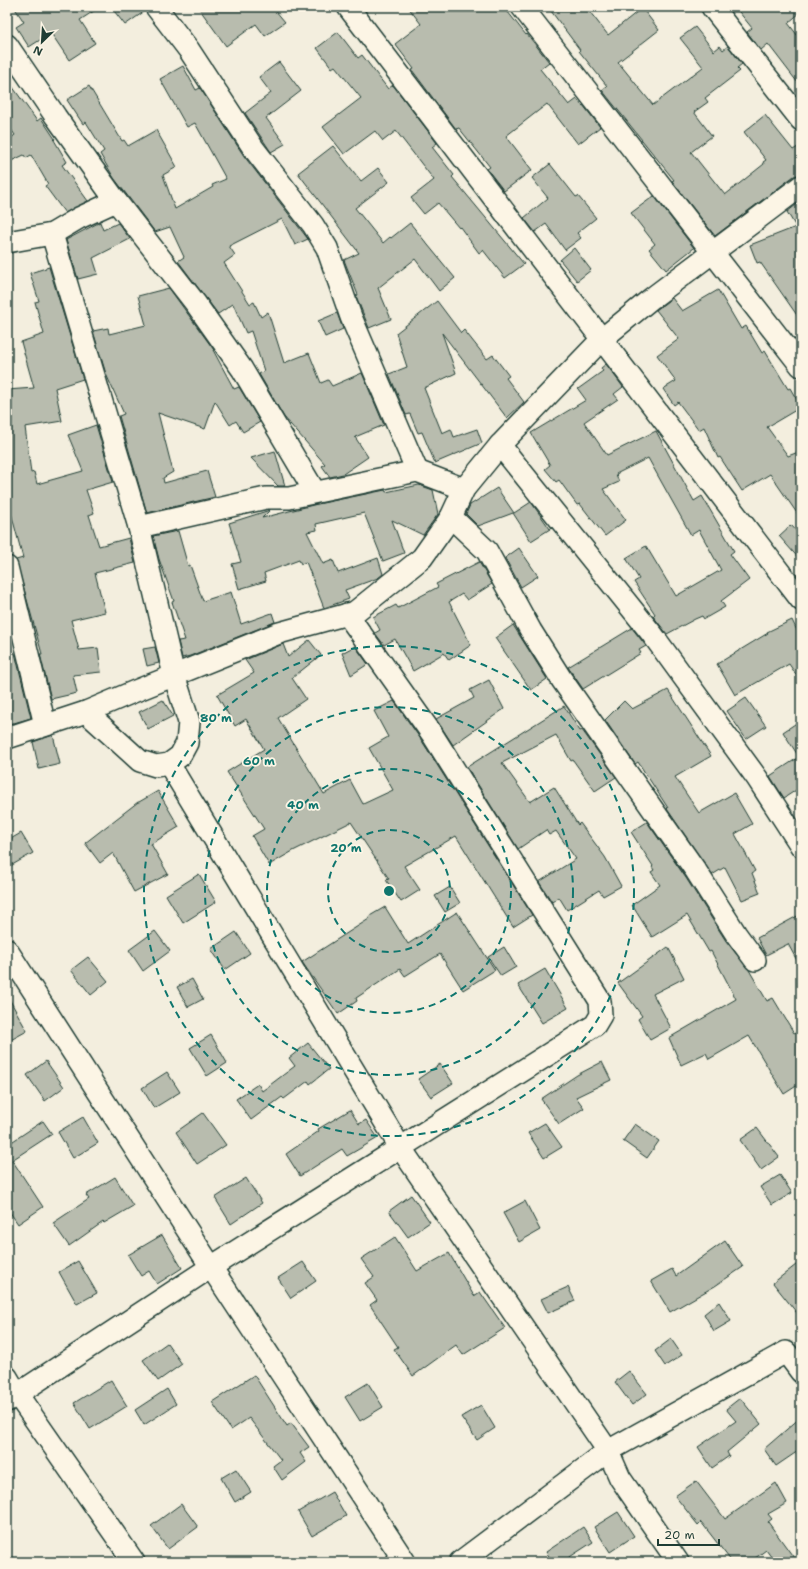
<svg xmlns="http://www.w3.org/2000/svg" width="808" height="1569" font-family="'Shantell Sans',sans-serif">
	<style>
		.building { fill: #b8bcae; stroke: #1f3d34 }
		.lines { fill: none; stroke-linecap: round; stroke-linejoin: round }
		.street-casing { stroke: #1f3d34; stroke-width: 24 }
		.street { stroke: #fcf5e5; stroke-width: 21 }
		.ring { fill: none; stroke: #0f766e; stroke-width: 2; stroke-dasharray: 7 5 }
		.centre { fill: #0f766e; stroke: #fcf5e5; stroke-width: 2 }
		.ring-label { font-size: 12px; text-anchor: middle; font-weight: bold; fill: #0f766e; stroke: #fcf5e5; stroke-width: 3.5; stroke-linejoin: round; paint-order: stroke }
	</style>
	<rect width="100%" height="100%" fill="#f3eede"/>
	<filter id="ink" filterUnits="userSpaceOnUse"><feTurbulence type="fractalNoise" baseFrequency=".025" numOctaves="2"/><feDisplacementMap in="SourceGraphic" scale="8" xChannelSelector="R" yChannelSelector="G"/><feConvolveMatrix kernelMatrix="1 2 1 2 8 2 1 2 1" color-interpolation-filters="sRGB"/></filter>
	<g filter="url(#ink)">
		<g class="building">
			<polygon points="14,7 100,7 80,20 95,43 69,60 51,33 29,47 16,27 24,22"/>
			<polygon points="111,7 144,7 145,11 125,25"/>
			<polygon points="198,7 279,7 275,10 285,22 265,36 256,24 226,46"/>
			<polygon points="408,7 504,7 526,35 527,34 549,62 540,69 569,105 577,99 582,106 583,105 600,127 578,144 547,104 506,136 532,170 504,191 487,169 490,167 459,128 456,129 412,70 414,69 395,44 421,24"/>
			<polygon points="548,7 586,7 608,35 642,8 659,30 618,62 653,105 703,67 680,38 695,27 714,51 720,46 723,50 728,46 742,64 737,68 740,71 705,98 708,102 694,112 712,136 691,152 725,195 764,164 763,162 766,160 744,132 765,115 793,150 801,145 801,174 794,176 715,236 672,181 674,180 602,90 607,86 579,51 580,50"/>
			<polygon points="735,7 801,7 801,12 788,23 801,40 801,87 768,44 761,50 747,32 752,28"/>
			<polygon points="338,32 358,58 362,55 388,89 393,85 437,143 432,147 454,175 452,177 524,264 505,278 483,250 479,253 460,227 459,228 438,203 424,214 411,198 434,180 396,131 383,141 375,131 344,154 323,127 361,98 335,66 332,68 317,48"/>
			<polygon points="279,62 301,91 266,118 285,144 271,152 245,113 271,93 259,77"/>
			<polygon points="183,66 196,90 200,88 244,156 308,239 295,245 282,219 229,246 235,255 224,263 250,304 254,302 261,317 268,312 284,363 309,353 321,383 328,380 332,386 362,373 384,425 355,437 368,457 343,474 330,477 322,466 325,464 284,417 259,374 264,371 251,331 246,333 233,304 218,314 178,261 184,257 170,227 155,232 114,178 100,154 104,151 86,122 83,124 67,100 89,86 122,141 124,140 128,146 156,130 177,167 163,175 175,209 213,187 212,185 226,179 195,123 187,127 160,79"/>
			<polygon points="7,79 37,121 41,118 55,139 54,140 67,162 62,165 88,201 65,213 45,186 48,184 31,155 26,158 24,155 7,163 7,141 15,135 7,124"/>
			<polygon points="333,146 361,181 378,168 389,182 355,208 383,243 390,237 391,238 410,223 455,278 439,291 415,259 378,288 391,319 369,328 356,296 358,295 344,260 359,253 298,173"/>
			<polygon points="550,164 576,197 578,196 596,218 577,233 581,238 565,250 546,224 535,232 524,218 548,198 532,178"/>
			<polygon points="654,196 694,248 666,270 649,249 655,244 631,213"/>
			<polygon points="801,201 801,321 760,262 757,263 750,245 796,227 787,212"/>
			<polygon points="100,222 103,230 118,223 130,239 93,258 98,274 78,279 66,240"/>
			<polygon points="574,248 591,270 577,281 560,260"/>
			<polygon points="49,267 83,379 55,388 62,421 25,427 31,473 34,472 37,484 83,471 68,435 96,425 113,482 86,490 94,513 89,515 99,546 129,538 135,563 95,573 105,612 71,620 79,650 98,648 101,672 73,675 77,693 51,699 40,654 42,654 16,560 23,558 7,498 7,390 34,388 21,342 44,334 35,302 39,301 30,273"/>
			<polygon points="169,288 214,350 213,350 234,389 239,387 260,422 243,432 236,421 230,425 215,401 205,429 158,413 173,472 163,478 164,483 207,471 215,497 147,513 119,416 124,414 106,374 93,331 108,328 109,334 146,325 138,296"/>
			<polygon points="718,290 741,329 746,326 762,353 765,351 788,389 790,388 801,407 767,427 788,456 801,451 801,519 770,474 742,491 720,457 718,458 704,427 699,430 678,402 674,405 663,389 676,381 657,355 679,339 656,310 672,298 682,311"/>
			<polygon points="437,301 461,333 464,330 487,359 493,355 509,376 506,378 524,402 507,418 442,333 456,373 424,388 442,433 451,429 454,437 477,429 482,443 435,463 422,432 418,433 410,414 406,415 389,374 407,367 396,333"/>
			<polygon points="337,313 343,329 325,337 318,321"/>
			<polygon points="606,364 623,387 614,394 618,399 584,422 607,455 656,431 694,501 702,496 734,551 730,554 749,580 721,601 725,607 704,619 702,616 695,619 667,634 653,616 655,614 634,582 639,579 626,558 646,546 676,596 721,570 699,530 691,535 648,458 616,474 619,482 603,489 626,520 605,536 580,504 577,505 559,480 556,482 545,469 550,465 531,433 586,400 578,389 603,371 601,368"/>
			<polygon points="275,451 285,486 278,486 251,458"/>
			<polygon points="419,485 433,490 438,514 423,535 392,520 404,553 383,561 364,513 316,524 317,530 307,532 323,564 333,560 338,573 378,558 383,574 378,578 345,590 349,599 324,608 306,562 301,564 299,560 264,573 266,581 239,589 232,564 241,562 229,523 270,510 262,518 313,505 385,490 386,492"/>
			<polygon points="497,488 514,513 531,502 550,529 531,541 513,513 478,526 466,514 470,505"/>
			<polygon points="791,525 801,536 801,561 779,536"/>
			<polygon points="178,531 188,566 190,565 203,601 231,592 241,624 272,613 275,622 190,656 182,658 178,641 185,640 172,602 174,601 159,559 153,536"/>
			<polygon points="519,548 538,576 521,587 505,558"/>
			<polygon points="479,562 492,584 467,600 462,594 449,602 471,645 449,660 444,653 413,671 395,639 384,645 375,633 380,630 373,617 396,605 398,608 438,587 436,584"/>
			<polygon points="792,620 801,639 801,682 789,664 735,695 717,664 768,633 767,632"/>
			<polygon points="513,625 547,679 531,690 495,638"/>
			<polygon points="632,628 646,646 639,650 641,653 583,689 568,667"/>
			<polygon points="309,640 321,655 292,678 306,699 278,718 324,794 350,780 363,804 393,790 369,748 388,737 374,711 394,701 422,741 532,915 513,927 456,836 404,866 420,890 401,902 386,880 389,879 351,822 293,851 269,865 252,836 264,829 227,772 264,749 246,719 235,726 217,695 254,673 245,660 283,644 288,657"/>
			<polygon points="355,646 368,664 351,675 342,653"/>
			<polygon points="155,647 159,663 147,666 143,649"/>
			<polygon points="7,652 15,653 31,718 7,725"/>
			<polygon points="489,680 504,709 453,745 436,719 474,698 470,690"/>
			<polygon points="668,690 711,756 675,777 699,813 734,793 752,824 735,834 755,871 752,873 760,893 742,900 725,867 712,875 667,809 668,808 638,762 635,764 605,720 624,701 632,709"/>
			<polygon points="746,698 766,726 746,739 727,711"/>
			<polygon points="163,700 173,716 148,729 139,712"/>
			<polygon points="564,706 580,731 582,730 616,777 595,791 573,760 571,761 556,735 502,763 530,802 554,787 578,825 580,823 605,857 621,886 603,896 599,890 567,910 559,897 552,902 539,882 576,859 556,831 549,835 546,830 518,849 467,767"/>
			<polygon points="801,720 801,787 784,798 770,776 799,757 783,732"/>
			<polygon points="53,735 60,764 39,769 33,742"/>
			<polygon points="158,791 179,827 151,844 168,874 134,892 113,853 100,863 85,843 138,802 139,802"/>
			<polygon points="647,822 686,878 726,941 749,970 767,1001 773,998 794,1033 801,1029 801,1083 784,1094 749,1036 709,1059 706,1053 681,1065 669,1038 736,999 711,951 709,952 687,915 652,937 632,905 660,885 651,872 654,870 652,867 653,866 631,832"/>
			<polygon points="21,833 33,853 7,868 7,841"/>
			<polygon points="199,874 216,902 183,923 166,895"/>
			<polygon points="450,887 460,903 445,912 435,896"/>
			<polygon points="385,907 408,944 457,912 495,970 463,990 440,954 405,976 400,969 356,998 357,1001 338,1014 302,962 369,919 368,917"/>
			<polygon points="801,914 801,968 788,944 766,955 757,938"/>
			<polygon points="155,931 170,951 143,971 129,950"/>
			<polygon points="236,932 250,953 225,970 211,949"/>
			<polygon points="504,947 516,967 501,976 488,957"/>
			<polygon points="668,947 684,978 653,994 671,1028 650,1040 638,1019 642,1016 618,983"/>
			<polygon points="88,957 108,981 91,995 71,970"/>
			<polygon points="545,969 568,1008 542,1023 518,985"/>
			<polygon points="192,979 203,999 188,1007 177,987"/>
			<polygon points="7,995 27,1031 7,1042"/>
			<polygon points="211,1035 227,1063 207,1076 190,1048"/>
			<polygon points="308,1043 329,1069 310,1084 308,1081 284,1099 282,1097 251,1120 236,1099 258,1084 262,1091 295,1066 289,1058"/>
			<polygon points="46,1061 64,1087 45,1101 27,1075"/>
			<polygon points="602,1062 611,1080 576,1097 584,1108 559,1124 541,1099 577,1075"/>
			<polygon points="440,1064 453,1083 431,1097 418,1079"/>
			<polygon points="167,1072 180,1092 154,1108 142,1088"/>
			<polygon points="350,1110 359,1124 366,1120 378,1138 347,1156 342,1149 300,1176 286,1154 319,1131 318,1129"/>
			<polygon points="203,1113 226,1145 197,1164 176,1132"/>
			<polygon points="83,1117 98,1143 73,1158 58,1132"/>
			<polygon points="43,1121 52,1134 12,1160 43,1207 18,1224 7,1208 7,1145"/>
			<polygon points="545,1123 562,1147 544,1158 528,1133"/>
			<polygon points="635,1124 659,1141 647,1158 623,1141"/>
			<polygon points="757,1128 779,1157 761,1170 740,1140"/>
			<polygon points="780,1175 792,1193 772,1205 760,1187"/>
			<polygon points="115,1177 133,1206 104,1223 103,1222 69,1246 53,1223 89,1199 86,1195"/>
			<polygon points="246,1178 262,1203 231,1224 215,1198"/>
			<polygon points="411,1195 430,1222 408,1237 389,1211"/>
			<polygon points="525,1201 540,1230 519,1242 503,1213"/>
			<polygon points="162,1235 182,1268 157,1284 149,1271 141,1276 128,1255"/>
			<polygon points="395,1237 417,1271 449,1253 474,1296 480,1292 505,1328 463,1355 456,1345 413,1376 394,1349 398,1347 370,1305 377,1300 365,1283 374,1277 361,1259"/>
			<polygon points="725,1241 743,1267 715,1286 670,1312 651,1281 672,1269 676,1276"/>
			<polygon points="78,1261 97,1293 77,1304 59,1272"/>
			<polygon points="801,1261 801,1318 773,1283"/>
			<polygon points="303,1262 316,1281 291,1298 278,1278"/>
			<polygon points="568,1287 575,1301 548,1313 541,1299"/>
			<polygon points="719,1302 731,1321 714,1331 704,1314"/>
			<polygon points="671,1339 682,1355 665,1366 655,1351"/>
			<polygon points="167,1343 182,1364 158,1381 143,1360"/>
			<polygon points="629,1371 647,1394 632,1405 615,1382"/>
			<polygon points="254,1375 287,1426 291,1423 309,1447 300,1453 306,1462 282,1480 273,1466 281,1460 249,1418 231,1430 212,1402"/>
			<polygon points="111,1380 127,1406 90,1429 74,1403"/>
			<polygon points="368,1383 383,1407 360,1421 345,1397"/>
			<polygon points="167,1389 176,1404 144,1425 135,1410"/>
			<polygon points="740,1398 761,1424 727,1452 729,1456 712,1468 698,1447 736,1421 726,1409"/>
			<polygon points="481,1405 495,1428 477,1440 461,1417"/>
			<polygon points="801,1417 801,1449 776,1466 764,1449"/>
			<polygon points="236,1469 251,1492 235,1502 221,1478"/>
			<polygon points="696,1481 725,1519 776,1483 787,1503 768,1514 772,1519 768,1522 797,1562 775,1562 766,1550 750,1562 732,1562 701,1522 698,1525 675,1496"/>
			<polygon points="332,1492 346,1516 312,1536 298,1512"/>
			<polygon points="181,1504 198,1527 168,1549 151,1526"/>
			<polygon points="618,1512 634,1536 610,1552 594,1527"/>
			<polygon points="583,1527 593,1542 562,1562 553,1562 546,1552"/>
		</g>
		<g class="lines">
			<g class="street-casing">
				<g id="street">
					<polyline points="156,7 189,50 254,149 313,225 327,248 351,317 417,471"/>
					<polyline points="348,7 801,600"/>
					<polyline points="522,7 801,366"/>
					<polyline points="712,7 801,120"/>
					<polyline points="7,45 56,117 116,201 196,304 242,369 315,492"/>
					<polyline points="52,234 139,527"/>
					<polyline points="7,242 52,234 79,218 116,201"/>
					<polyline points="500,445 652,634 757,778 801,846"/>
					<polyline points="451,517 487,551 531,631 562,680 696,871 736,934 755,960"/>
					<polyline points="7,567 45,725"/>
					<polyline points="86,712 140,761 156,766 169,764 180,756 187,743 189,722 174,675 139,527 266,498 289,498 417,471 464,489"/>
					<polyline points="7,738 86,712 133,692 279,633 355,612 422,558 451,517 464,489 500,445 602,339 652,298 801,186"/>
					<polyline points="169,764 400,1147 608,1451 620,1478 678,1562"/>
					<polyline points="7,950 211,1267 405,1562"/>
					<polyline points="7,1377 17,1394 134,1562"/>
					<polyline points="7,1401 211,1267 595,1025 601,1015 600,1001 432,734 347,614"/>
					<polyline points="460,1562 608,1451 786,1352 801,1372"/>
				</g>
			</g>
			<use href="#street" class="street"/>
		</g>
	</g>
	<g class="ring">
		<circle cx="389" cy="891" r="61"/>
		<circle cx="389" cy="891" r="122"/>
		<circle cx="389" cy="891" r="184"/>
		<circle cx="389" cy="891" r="245"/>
	</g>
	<circle cx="389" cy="891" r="6" class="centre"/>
	<g class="ring-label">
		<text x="216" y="722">80 m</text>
		<text x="259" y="765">60 m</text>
		<text x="303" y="809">40 m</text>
		<text x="346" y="852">20 m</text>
	</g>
	<rect width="808" height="1569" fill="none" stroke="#fcf5e5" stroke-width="24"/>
	<rect x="12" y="12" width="784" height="1545" fill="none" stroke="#1f3d34" stroke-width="1.5" filter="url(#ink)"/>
	<g transform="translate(42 42) rotate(205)" stroke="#fcf5e5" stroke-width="3" paint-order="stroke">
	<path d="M0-3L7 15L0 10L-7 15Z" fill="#1f3d34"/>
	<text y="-6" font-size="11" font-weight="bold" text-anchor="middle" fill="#1f3d34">N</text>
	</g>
	<path d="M658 1539v6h61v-6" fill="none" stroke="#1f3d34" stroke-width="2"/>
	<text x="664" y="1539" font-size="12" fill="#1f3d34" stroke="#fcf5e5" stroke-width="3" paint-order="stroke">20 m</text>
</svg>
